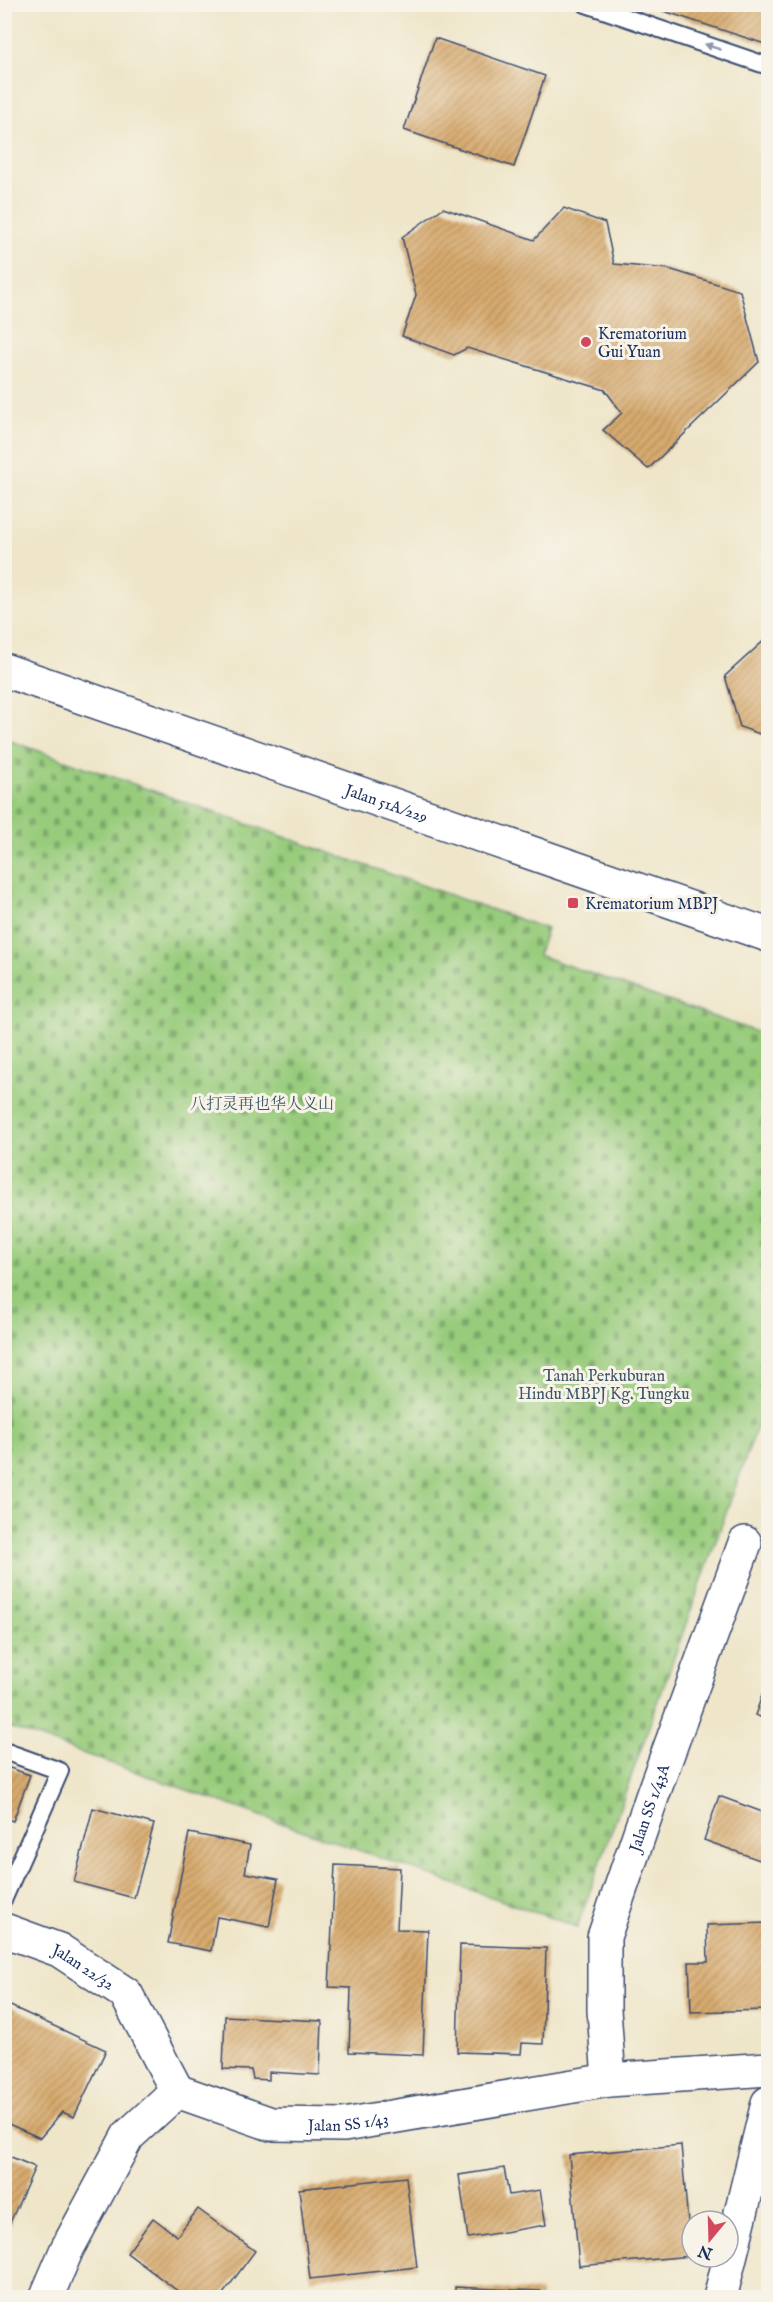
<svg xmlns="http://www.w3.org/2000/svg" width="773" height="2302" font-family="'IM FELL English','Noto Serif SC',serif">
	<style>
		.cemetery { fill: url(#cemetery-stones); stroke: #5a7e6d; stroke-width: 1.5 }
		.building { fill: url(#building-hatch) }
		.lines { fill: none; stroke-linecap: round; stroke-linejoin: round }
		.service-casing { stroke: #3b4a6e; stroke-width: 20 }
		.minor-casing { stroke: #3b4a6e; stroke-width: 36 }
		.tertiary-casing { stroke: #3b4a6e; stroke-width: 36 }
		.service { stroke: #fff; stroke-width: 16 }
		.minor { stroke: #fff; stroke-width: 33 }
		.tertiary { stroke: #fff; stroke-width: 33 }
		.oneway { fill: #8d97ae }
		.poi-dot { fill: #d1495b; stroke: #f7f3e8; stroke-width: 2 }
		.labels { text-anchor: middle; stroke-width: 6; stroke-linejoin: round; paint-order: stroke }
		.poi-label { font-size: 16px; fill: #1b2f5e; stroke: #f7f3e8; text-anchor: start }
		.street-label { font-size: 16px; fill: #1b2f5e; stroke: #f7f3e8 }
		.park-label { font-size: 16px; fill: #3a5666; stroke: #f7f3e8 }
	</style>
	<defs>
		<pattern id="cemetery-stones" width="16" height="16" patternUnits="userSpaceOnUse" patternTransform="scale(1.5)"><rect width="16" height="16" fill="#98cc7c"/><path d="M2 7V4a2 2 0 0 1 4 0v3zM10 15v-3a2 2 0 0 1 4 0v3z" fill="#7ba669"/></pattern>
		<pattern id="building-hatch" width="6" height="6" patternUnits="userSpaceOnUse" patternTransform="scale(1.5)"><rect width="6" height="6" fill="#d8ab6e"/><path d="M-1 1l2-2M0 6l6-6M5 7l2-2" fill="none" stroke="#ae8c5e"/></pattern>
	</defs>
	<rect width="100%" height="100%" fill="#f7f3e8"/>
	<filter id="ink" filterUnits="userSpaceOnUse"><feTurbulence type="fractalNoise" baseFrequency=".0167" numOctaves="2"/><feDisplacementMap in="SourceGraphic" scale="12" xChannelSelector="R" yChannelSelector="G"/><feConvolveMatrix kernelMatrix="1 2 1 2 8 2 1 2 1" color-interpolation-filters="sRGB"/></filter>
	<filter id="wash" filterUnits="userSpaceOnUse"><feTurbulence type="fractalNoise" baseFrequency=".008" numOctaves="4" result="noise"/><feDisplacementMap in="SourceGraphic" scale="24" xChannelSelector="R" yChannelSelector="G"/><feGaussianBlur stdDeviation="1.35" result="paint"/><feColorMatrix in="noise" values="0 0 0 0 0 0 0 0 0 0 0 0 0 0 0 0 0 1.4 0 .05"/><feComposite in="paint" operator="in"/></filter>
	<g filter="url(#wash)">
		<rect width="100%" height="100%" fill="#efe6ca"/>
		<polygon class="cemetery" points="5,739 547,929 538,955 768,1036 768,1396 577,1927 5,1726"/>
		<g id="blocks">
			<g class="building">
				<polygon points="645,4 768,4 768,45 645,5"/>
				<polygon points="435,38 545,76 514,167 404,130"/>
				<polygon points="443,208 534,240 564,208 605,223 614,264 669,269 740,291 759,362 648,469 603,430 622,413 605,390 467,348 454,355 402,336 416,295 402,237"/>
				<polygon points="768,637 768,737 740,727 725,676"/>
				<polygon points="768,1679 768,1720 755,1715"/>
				<polygon points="4,1766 30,1775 13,1821 4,1818"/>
				<polygon points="719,1796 765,1813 768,1805 768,1863 704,1840"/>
				<polygon points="93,1808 154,1824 134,1898 74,1882"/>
				<polygon points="189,1833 250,1845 245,1873 278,1879 269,1927 217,1917 211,1951 168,1943"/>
				<polygon points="335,1865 400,1868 397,1929 428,1930 423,2055 349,2052 351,1988 329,1987"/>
				<polygon points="768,1923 768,2010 691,2012 689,1962 708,1962 707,1925"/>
				<polygon points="460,1945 546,1948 543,2044 522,2043 521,2054 457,2052"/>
				<polygon points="4,2003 106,2050 74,2117 62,2112 40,2138 4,2122"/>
				<polygon points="225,2016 322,2021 320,2075 269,2072 269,2080 253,2079 251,2070 223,2069"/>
				<polygon points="681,2145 691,2256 579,2266 569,2155"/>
				<polygon points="4,2154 35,2167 4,2236"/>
				<polygon points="504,2168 509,2195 540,2190 546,2225 468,2238 459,2175"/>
				<polygon points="406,2177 417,2267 310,2279 299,2189"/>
				<polygon points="198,2209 255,2251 220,2298 187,2298 127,2253 153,2218 177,2236"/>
				<polygon points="455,2287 541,2291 540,2298 455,2298"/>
			</g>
		</g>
	</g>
	<g filter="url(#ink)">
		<use href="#blocks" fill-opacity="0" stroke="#3b4a6e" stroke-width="1.5"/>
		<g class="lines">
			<g class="service-casing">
				<g id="service">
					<polyline points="586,4 768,66"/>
					<polyline points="4,1751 60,1771 4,1898"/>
				</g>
			</g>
			<g class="minor-casing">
				<g id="minor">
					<path id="s1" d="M4,1930l55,20 67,44 51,97"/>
					<path id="s2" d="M609,2080l-5,-70v-73l49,-143 92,-251"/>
					<path id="s3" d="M177,2091l94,33 73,1 265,-45 159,-11"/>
					<polyline points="46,2298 67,2249 128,2136 177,2091"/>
					<polyline points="720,2298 768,2103"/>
				</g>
			</g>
			<g class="tertiary-casing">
				<g id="tertiary">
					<path id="s4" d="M4,670l764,265"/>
				</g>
			</g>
			<use href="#service" class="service"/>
			<use href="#minor" class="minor"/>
			<use href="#tertiary" class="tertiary"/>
		</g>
		<defs><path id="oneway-solid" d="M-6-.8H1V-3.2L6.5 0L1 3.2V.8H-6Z" transform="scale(1.5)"/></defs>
		<use class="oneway" href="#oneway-solid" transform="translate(713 47) rotate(-161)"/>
	</g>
	<g class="poi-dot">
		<circle cx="586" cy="342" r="6"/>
		<rect x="567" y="897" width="12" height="12" rx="3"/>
	</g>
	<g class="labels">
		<g class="poi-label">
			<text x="598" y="339">Krematorium<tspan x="598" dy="18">Gui Yuan</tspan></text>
			<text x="585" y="909">Krematorium MBPJ</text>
		</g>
		<g class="street-label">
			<text dy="6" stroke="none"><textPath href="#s4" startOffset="405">Jalan 51A/229</textPath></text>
			<text dy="6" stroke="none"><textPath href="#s2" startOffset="280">Jalan SS 1/43A</textPath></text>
			<text dy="6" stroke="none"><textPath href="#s1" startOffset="88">Jalan 22/32</textPath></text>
			<text dy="6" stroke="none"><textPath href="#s3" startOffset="177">Jalan SS 1/43</textPath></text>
		</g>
		<g class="park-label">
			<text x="262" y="1109">八打灵再也华人义山</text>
			<text x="604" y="1381">Tanah Perkuburan<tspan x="604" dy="18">Hindu MBPJ Kg. Tungku</tspan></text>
		</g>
	</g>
	<rect width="773" height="2302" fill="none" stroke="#f7f3e8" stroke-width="24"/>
	<g transform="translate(710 2239) rotate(199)"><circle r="28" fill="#f7f3e8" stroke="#9fa5b1" stroke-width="1.5"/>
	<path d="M0-4.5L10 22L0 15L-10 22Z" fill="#d1495b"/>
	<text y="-9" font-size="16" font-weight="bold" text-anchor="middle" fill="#1b2f5e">N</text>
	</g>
</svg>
